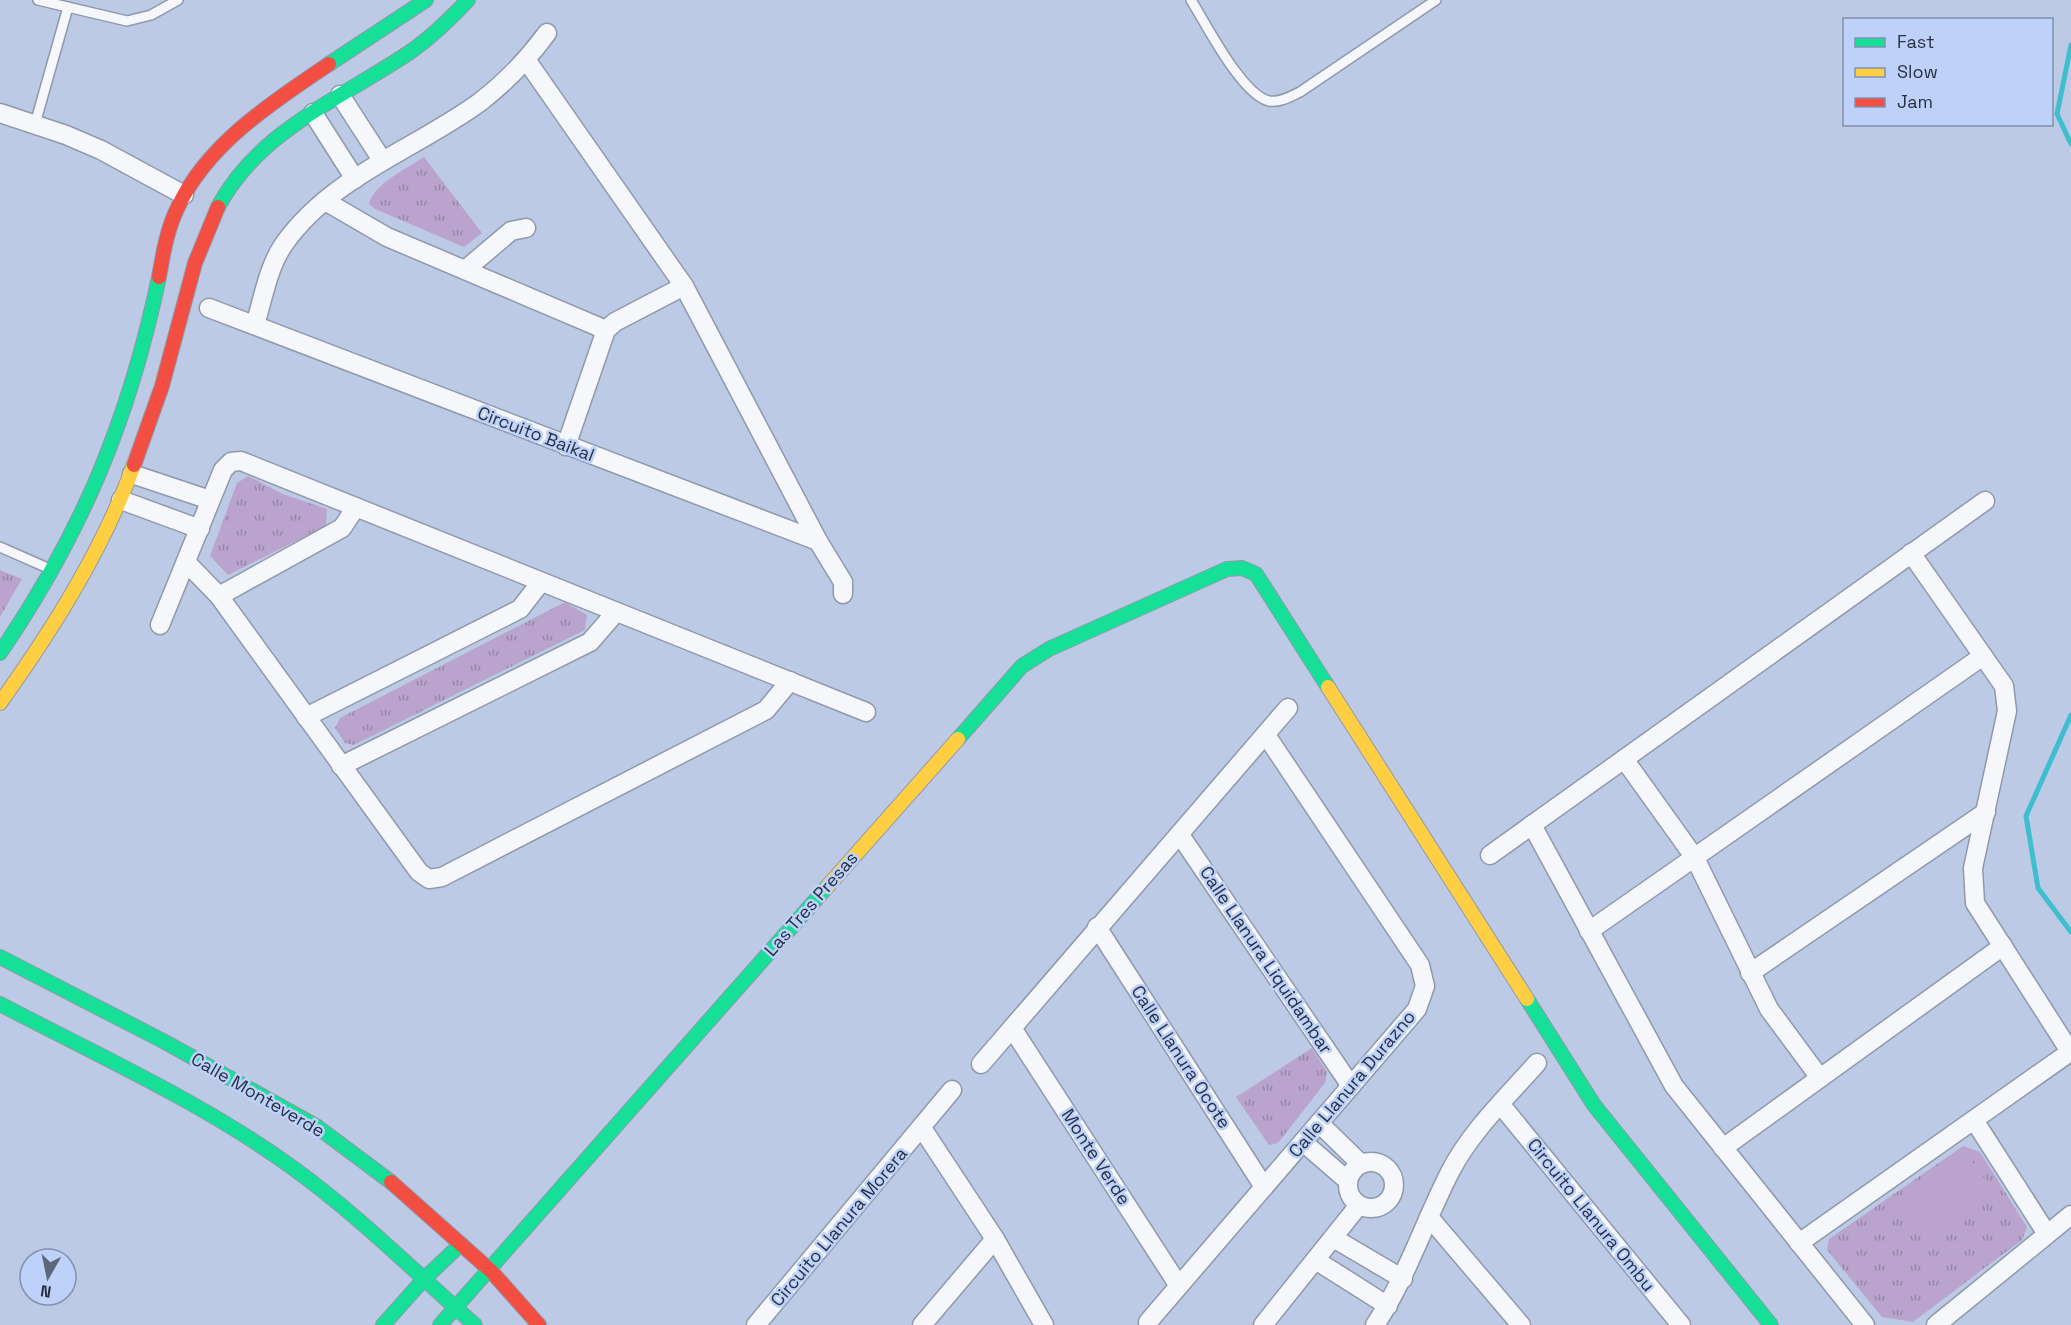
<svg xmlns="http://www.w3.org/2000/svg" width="2071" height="1325" font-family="'Space Grotesk',sans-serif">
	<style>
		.park { fill: url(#park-tufts) }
		.garden { fill: #baa4cd }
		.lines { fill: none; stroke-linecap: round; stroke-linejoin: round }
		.stream { stroke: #3fbed0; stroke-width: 5 }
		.lane-casing { stroke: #8f99ad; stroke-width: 12 }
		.street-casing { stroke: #8f99ad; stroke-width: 21 }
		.fast-casing { stroke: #8f99ad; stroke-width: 16 }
		.slow-casing { stroke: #8f99ad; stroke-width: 16 }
		.jam-casing { stroke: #8f99ad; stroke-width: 16 }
		.lane { stroke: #f5f7fb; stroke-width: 9 }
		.street { stroke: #f5f7fb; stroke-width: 18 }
		.fast { stroke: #16e098; stroke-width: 14 }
		.slow { stroke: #ffcf43; stroke-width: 14 }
		.jam { stroke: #f24e42; stroke-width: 14 }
		.labels { text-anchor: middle; stroke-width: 5; stroke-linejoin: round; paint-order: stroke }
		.street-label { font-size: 18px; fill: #283144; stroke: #bed1f9 }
	</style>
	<defs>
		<pattern id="park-tufts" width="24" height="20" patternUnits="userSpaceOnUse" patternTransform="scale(1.5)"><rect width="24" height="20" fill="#baa4cd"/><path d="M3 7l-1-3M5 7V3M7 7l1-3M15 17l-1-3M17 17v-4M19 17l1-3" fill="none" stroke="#9786a8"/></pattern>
	</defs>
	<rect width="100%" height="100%" fill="#bdcae5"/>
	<g class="park">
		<path d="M424,157l58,76 -18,14 -89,-38 -6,-5c4,-20 39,-36 55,-47z"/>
		<polygon points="248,476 283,494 327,509 326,526 228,575 210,556 237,483"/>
		<polygon points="0,570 22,579 0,617"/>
		<polygon points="565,602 587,615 585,630 354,745 345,743 335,728 340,718"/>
		<polygon points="1312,1048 1327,1072 1325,1083 1278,1143 1269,1145 1236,1097"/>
		<polygon points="1963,1146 1980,1152 2027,1227 2022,1240 1913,1322 1882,1317 1827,1250 1829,1239"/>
	</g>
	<polygon class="garden" points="1965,1152 1996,1194 1927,1244 1896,1202"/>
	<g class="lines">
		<g class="stream">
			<polyline points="2071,45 2057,114 2071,144"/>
			<polyline points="2071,715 2026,816 2038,888 2071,932"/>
		</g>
		<g class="lane-casing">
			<g id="lane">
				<polyline points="38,0 127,21 151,15 178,0"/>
				<path d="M1191,0c15,24 51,95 78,101 11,2 22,-5 31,-9l136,-92"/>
				<polyline points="35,124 68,7"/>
				<polyline points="0,547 50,569"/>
			</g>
		</g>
		<g class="street-casing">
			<g id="street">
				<polyline points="527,61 684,286 818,541 843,582 843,594"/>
				<polyline points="340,95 382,160"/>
				<polyline points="0,113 66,135 101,150 184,195"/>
				<polyline points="313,113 355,179"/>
				<polyline points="325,201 387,237 606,330"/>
				<polyline points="465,270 511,231 526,228"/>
				<polyline points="209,308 818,541"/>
				<path d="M255,325c8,-26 13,-58 29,-81 48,-68 132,-95 196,-142 26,-20 48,-43 67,-69"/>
				<polyline points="566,446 606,330 615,322 684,286"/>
				<polyline points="132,474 210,500"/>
				<polyline points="121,500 200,529"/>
				<polyline points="1911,553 2004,686 2007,711 1973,868 1975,903 2071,1053"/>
				<polyline points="186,562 219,596 419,872 429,879 442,877 766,710 790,681"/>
				<polyline points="219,596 342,528 356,507"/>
				<polyline points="160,625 223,470 231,462 241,461 866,712"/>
				<polyline points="306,717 520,609 541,582"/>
				<polyline points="1624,759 1695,858 1769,1009 1820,1078"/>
				<polyline points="341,766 590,642 616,612"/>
				<polyline points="1532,825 1674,1086 1865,1325"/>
				<polyline points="1180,835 1351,1086"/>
				<polyline points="1490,855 1985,501"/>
				<polyline points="1097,927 1264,1187"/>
				<polyline points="1589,931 1983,656"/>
				<polyline points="1750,973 1986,812"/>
				<polyline points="1012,1028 1179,1286"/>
				<polyline points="981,1064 1288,708"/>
				<polyline points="1501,1105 1681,1325"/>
				<polyline points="1974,1120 2047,1234"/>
				<polyline points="1319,1123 1361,1164"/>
				<polyline points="922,1128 995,1239 1044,1325"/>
				<polyline points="1303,1142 1348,1181"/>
				<polyline points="1723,1148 2003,946"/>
				<circle cx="1371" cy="1185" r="23"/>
				<polyline points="1429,1217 1521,1325"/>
				<polyline points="1335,1239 1403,1279"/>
				<polyline points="1799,1243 2070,1052"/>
				<polyline points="1317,1261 1388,1306"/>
				<polyline points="1148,1322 1417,1009 1425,986 1420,965 1266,735"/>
				<polyline points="756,1325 952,1090"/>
				<polyline points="922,1325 995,1239"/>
				<polyline points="1263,1325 1359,1205"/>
				<path d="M1375,1325c32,-48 49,-102 75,-153 21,-41 57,-75 87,-109"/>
				<polyline points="1936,1325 2071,1215"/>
			</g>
		</g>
		<g class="fast-casing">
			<g id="fast">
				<polyline points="329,64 426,0"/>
				<path d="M218,207c40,-76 124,-109 192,-155 22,-15 40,-33 58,-52"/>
				<path d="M0,653c82,-120 129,-233 159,-376"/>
				<polyline points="958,739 1022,666 1049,649 1227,569 1242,568 1256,574 1328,687"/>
				<polyline points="0,957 165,1042 316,1126 391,1182"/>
				<polyline points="1527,999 1594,1105 1771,1325"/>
				<path d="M0,1004c99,52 202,98 293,164 65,47 122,104 182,157"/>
				<polyline points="383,1325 424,1279 461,1244"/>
				<polyline points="440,1325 827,887"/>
			</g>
		</g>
		<g class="slow-casing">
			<g id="slow">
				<polyline points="1328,687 1527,999"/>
				<path d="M0,703c53,-74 102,-152 134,-238"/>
				<polyline points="827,887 958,739"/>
			</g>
		</g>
		<g class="jam-casing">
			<g id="jam">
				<path d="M159,277c4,-23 8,-48 19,-70 29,-63 96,-106 151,-143"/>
				<polyline points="134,465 162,386 195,263 218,207"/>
				<polyline points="391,1182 491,1271 539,1325"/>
			</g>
		</g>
		<use href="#lane" class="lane"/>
		<use href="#street" class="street"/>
		<use href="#fast" class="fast"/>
		<use href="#slow" class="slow"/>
		<use href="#jam" class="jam"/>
	</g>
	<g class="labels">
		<g class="street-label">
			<text transform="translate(536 434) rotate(21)" y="6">Circuito Baikal</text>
			<text transform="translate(811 904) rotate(-49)" y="6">Las Tres Presas</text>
			<text transform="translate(1266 960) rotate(56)" y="6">Calle Llanura Liquidambar</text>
			<text transform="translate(1181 1057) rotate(57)" y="6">Calle Llanura Ocote</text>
			<text transform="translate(1352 1084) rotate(-50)" y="6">Calle Llanura Durazno</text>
			<text transform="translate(258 1095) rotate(30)" y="6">Calle Monteverde</text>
			<text transform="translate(1096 1157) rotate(57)" y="6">Monte Verde</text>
			<text transform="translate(1591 1215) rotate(51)" y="6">Circuito Llanura Ombu</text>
			<text transform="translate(839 1227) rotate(-50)" y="6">Circuito Llanura Morera</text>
		</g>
	</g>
	<rect x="1843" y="18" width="210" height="108" fill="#bed1f9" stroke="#8291b1" stroke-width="1.5"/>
	<rect x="1855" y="38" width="30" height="9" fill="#16e098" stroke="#8291b1" stroke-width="1.5"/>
	<text x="1897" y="48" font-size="18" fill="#283144">Fast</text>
	<rect x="1855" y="68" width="30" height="9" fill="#ffcf43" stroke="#8291b1" stroke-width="1.5"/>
	<text x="1897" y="78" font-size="18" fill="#283144">Slow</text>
	<rect x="1855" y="98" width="30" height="9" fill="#f24e42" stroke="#8291b1" stroke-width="1.5"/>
	<text x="1897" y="108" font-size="18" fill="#283144">Jam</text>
	<g transform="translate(48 1277) rotate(189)"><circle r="28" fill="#bed1f9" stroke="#8291b1" stroke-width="1.5"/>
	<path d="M0-4.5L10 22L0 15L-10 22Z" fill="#5c677c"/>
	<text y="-9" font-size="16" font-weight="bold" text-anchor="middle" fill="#283144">N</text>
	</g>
</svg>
